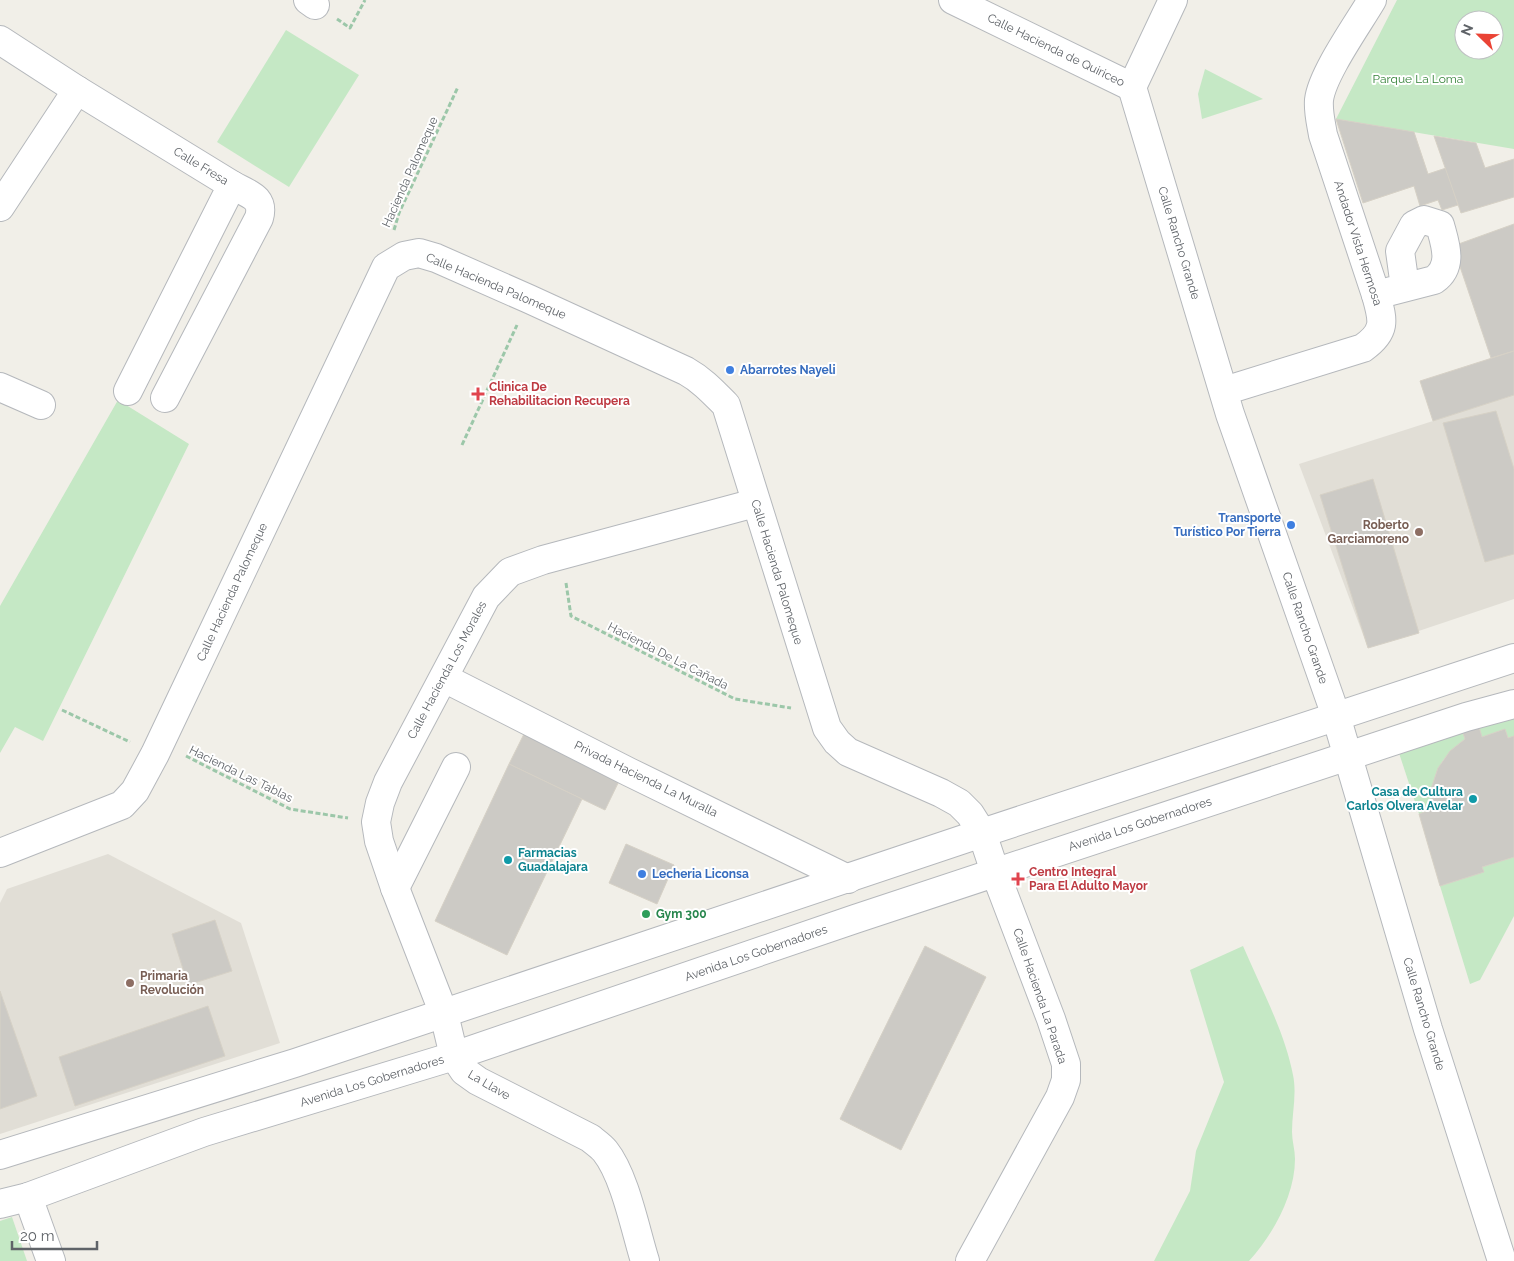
<svg xmlns="http://www.w3.org/2000/svg" width="1514" height="1261" font-family="Raleway,sans-serif">
	<style>
		.education { fill: #e1ded6 }
		.green { fill: #c5e8c5; fill-rule: evenodd }
		.building { fill: #cccac5; stroke: #d6d1c6 }
		.lines { fill: none; stroke-linecap: round; stroke-linejoin: round }
		.minor-casing { stroke: #b5b8bc; stroke-width: 30 }
		.path { stroke: #9cc7a9; stroke-width: 3; stroke-dasharray: 5 2.5; stroke-linecap: butt }
		.minor { stroke: #fff; stroke-width: 28 }
		.shop-dot { fill: #3f7fe0; stroke: #fff; stroke-width: 2 }
		.health-dot { fill: #e0444e; stroke: #fff; stroke-width: 2 }
		.education-dot { fill: #8d6e63; stroke: #fff; stroke-width: 2 }
		.culture-dot { fill: #0f9aa8; stroke: #fff; stroke-width: 2 }
		.leisure-dot { fill: #2e9e5b; stroke: #fff; stroke-width: 2 }
		.labels { text-anchor: middle; stroke-width: 4; stroke-linejoin: round; paint-order: stroke }
		.street-label { font-size: 12px; fill: #5f6368; stroke: #fff }
		.park-label { font-size: 12px; fill: #348238; stroke: #fff }
		.shop-label { font-size: 12px; font-weight: bold; fill: #366cbe; stroke: #fff; text-anchor: start }
		.health-label { font-size: 12px; font-weight: bold; fill: #be3a42; stroke: #fff; text-anchor: start }
		.education-label { font-size: 12px; font-weight: bold; fill: #785e54; stroke: #fff; text-anchor: end }
		.culture-label { font-size: 12px; font-weight: bold; fill: #0d838f; stroke: #fff; text-anchor: end }
		.leisure-label { font-size: 12px; font-weight: bold; fill: #27864d; stroke: #fff; text-anchor: start }
	</style>
	<rect width="100%" height="100%" fill="#f1efe8"/>
	<g class="education">
		<polygon points="1514,395 1514,599 1368,648 1299,464"/>
		<polygon points="108,854 241,923 280,1043 0,1134 0,903 7,889"/>
	</g>
	<g class="green">
		<path d="M1397,0h117v149l-178,-30zM1464,20h30v30h-30z"/>
		<polygon points="286,30 359,75 289,187 217,142"/>
		<polygon points="1205,69 1263,99 1202,119 1198,94"/>
		<polygon points="118,400 189,444 43,741 15,727 0,753 0,606"/>
		<polygon points="1514,717 1514,736 1508,738 1505,729 1482,737 1479,727"/>
		<path d="M1463,733l2,6c-27,21 -34,36 -33,70l-13,5 -20,-61z"/>
		<polygon points="1514,857 1514,916 1480,980 1470,984 1440,886 1483,872 1482,867"/>
		<path d="M1243,946c17,40 42,86 50,129 4,19 -1,38 -1,57 0,9 3,18 3,27 0,36 -22,76 -46,102h-95l36,-70 6,-40 28,-69 -34,-112z"/>
		<polygon points="12,1217 27,1261 0,1261 0,1221"/>
	</g>
	<g class="building">
		<polygon points="1336,119 1414,132 1428,174 1446,168 1458,205 1442,210 1438,200 1420,206 1414,186 1363,203"/>
		<polygon points="1434,136 1476,143 1485,168 1514,159 1514,197 1461,213"/>
		<polygon points="1514,224 1514,351 1491,358 1453,246"/>
		<polygon points="1514,351 1514,395 1433,421 1420,381"/>
		<polygon points="1496,411 1514,469 1514,554 1485,562 1443,423"/>
		<polygon points="1373,479 1419,633 1368,648 1320,495"/>
		<polygon points="1479,727 1482,737 1505,729 1508,738 1514,736 1514,857 1482,867 1484,872 1440,886 1419,814 1432,809 1431,789 1438,768 1450,751 1465,739 1463,733"/>
		<polygon points="525,732 621,777 605,810 509,764"/>
		<polygon points="509,764 582,799 507,955 435,921"/>
		<polygon points="626,844 674,865 657,904 609,883"/>
		<polygon points="215,920 232,971 188,985 172,934"/>
		<polygon points="925,946 986,977 901,1150 840,1119"/>
		<polygon points="0,991 37,1096 0,1109"/>
		<polygon points="208,1006 225,1056 75,1106 59,1057"/>
	</g>
	<g class="lines">
		<g class="minor-casing">
			<g id="minor">
				<polyline points="308,0 315,5"/>
				<polyline points="953,0 1132,87"/>
				<polyline points="1173,0 1132,87 1230,414 1336,716 1428,1029 1502,1261"/>
				<polyline points="0,40 77,90 232,185 128,391"/>
				<polyline points="0,207 77,90"/>
				<path d="M1376,295l58,-15c20,-14 11,-36 6,-55l-16,-5 -10,5 -14,26 5,36"/>
				<polyline points="0,387 41,405"/>
				<path d="M1224,391l139,-43c24,-17 20,-28 13,-53l-53,-160c-2,-12 -5,-23 -4,-35 3,-26 39,-76 53,-100"/>
				<path d="M165,398l94,-180c6,-21 -11,-24 -27,-33"/>
				<polyline points="444,678 629,772 848,879"/>
				<path d="M0,853l122,-48 13,-14 20,-37 231,-487 18,-11 15,-3 17,5 93,41 157,72c16,9 27,21 40,34l101,323 10,14 11,10 93,41 18,10 11,11 12,19 13,39 56,147 15,45v16l-6,17 -90,164"/>
				<polyline points="395,888 456,767"/>
				<polyline points="0,1155 295,1063 982,833 1514,658"/>
				<polyline points="28,1197 51,1261"/>
				<polyline points="0,1204 28,1197 204,1132 454,1056 855,919 1466,717 1514,704"/>
				<path d="M645,1261c-10,-32 -20,-85 -40,-110 -4,-5 -10,-9 -15,-13l-112,-57 -14,-10 -10,-15 -10,-42 -49,-126 -16,-47 -3,-19 4,-19 8,-21 98,-185 24,-25 33,-12 212,-57"/>
			</g>
		</g>
		<g class="path">
			<polyline points="337,19 350,28 365,0"/>
			<polyline points="394,230 399,213 458,87"/>
			<polyline points="462,445 517,325"/>
			<polyline points="566,583 571,616 735,699 791,708"/>
			<polyline points="62,710 130,742"/>
			<polyline points="186,756 290,809 348,818"/>
		</g>
		<use href="#minor" class="minor"/>
	</g>
	<g class="shop-dot">
		<circle cx="730" cy="370" r="5"/>
		<circle cx="1291" cy="525" r="5"/>
		<circle cx="642" cy="874" r="5"/>
	</g>
	<g class="health-dot">
		<path d="M475.5 386.5h5v5h5v5h-5v5h-5v-5h-5v-5h5z"/>
		<path d="M1015.5 871.5h5v5h5v5h-5v5h-5v-5h-5v-5h5z"/>
	</g>
	<g class="education-dot">
		<circle cx="1419" cy="532" r="5"/>
		<circle cx="130" cy="983" r="5"/>
	</g>
	<g class="culture-dot">
		<circle cx="1473" cy="799" r="5"/>
		<circle cx="508" cy="860" r="5"/>
	</g>
	<circle class="leisure-dot" cx="646" cy="914" r="5"/>
	<g class="labels">
		<g class="street-label">
			<text transform="translate(1056 50) rotate(26)" y="4">Calle Hacienda de Quiriceo</text>
			<text transform="translate(201 166) rotate(31)" y="4">Calle Fresa</text>
			<text transform="translate(410 172) rotate(-66)" y="4">Hacienda Palomeque</text>
			<text transform="translate(1179 243) rotate(73)" y="4">Calle Rancho Grande</text>
			<text transform="translate(1358 243) rotate(72)" y="4">Andador Vista Hermosa</text>
			<text transform="translate(496 286) rotate(23)" y="4">Calle Hacienda Palomeque</text>
			<text transform="translate(777 572) rotate(73)" y="4">Calle Hacienda Palomeque</text>
			<text transform="translate(232 592) rotate(-65)" y="4">Calle Hacienda Palomeque</text>
			<text transform="translate(1305 628) rotate(71)" y="4">Calle Rancho Grande</text>
			<text transform="translate(668 656) rotate(27)" y="4">Hacienda De La Cañada</text>
			<text transform="translate(447 670) rotate(-62)" y="4">Calle Hacienda Los Morales</text>
			<text transform="translate(241 774) rotate(26)" y="4">Hacienda Las Tablas</text>
			<text transform="translate(646 779) rotate(26)" y="4">Privada Hacienda La Muralla</text>
			<text transform="translate(1140 824) rotate(-18)" y="4">Avenida Los Gobernadores</text>
			<text transform="translate(756 953) rotate(-19)" y="4">Avenida Los Gobernadores</text>
			<text transform="translate(1040 996) rotate(71)" y="4">Calle Hacienda La Parada</text>
			<text transform="translate(1424 1014) rotate(73)" y="4">Calle Rancho Grande</text>
			<text transform="translate(372 1081) rotate(-17)" y="4">Avenida Los Gobernadores</text>
			<text transform="translate(489 1085) rotate(30)" y="4">La Llave</text>
		</g>
		<g class="park-label">
			<text x="1418" y="83">Parque La Loma</text>
		</g>
		<g class="shop-label">
			<text x="740" y="374">Abarrotes Nayeli</text>
			<text x="1281" y="522" text-anchor="end">Transporte<tspan x="1281" dy="14">Turístico Por Tierra</tspan></text>
			<text x="652" y="878">Lecheria Liconsa</text>
		</g>
		<g class="health-label">
			<text x="489" y="391">Clinica De<tspan x="489" dy="14">Rehabilitacion Recupera</tspan></text>
			<text x="1029" y="876">Centro Integral<tspan x="1029" dy="14">Para El Adulto Mayor</tspan></text>
		</g>
		<g class="education-label">
			<text x="1409" y="529">Roberto<tspan x="1409" dy="14">Garciamoreno</tspan></text>
			<text x="140" y="980" text-anchor="start">Primaria<tspan x="140" dy="14">Revolución</tspan></text>
		</g>
		<g class="culture-label">
			<text x="1463" y="796">Casa de Cultura<tspan x="1463" dy="14">Carlos Olvera Avelar</tspan></text>
			<text x="518" y="857" text-anchor="start">Farmacias<tspan x="518" dy="14">Guadalajara</tspan></text>
		</g>
		<g class="leisure-label">
			<text x="656" y="918">Gym 300</text>
		</g>
	</g>
	<g transform="translate(1479 35) rotate(293)"><circle r="24" fill="#ffffff" stroke="#bfc1c3"/>
	<path d="M0-4L9 19L0 12L-9 19Z" fill="#ea4335"/>
	<text y="-8" font-size="14" font-weight="bold" text-anchor="middle" fill="#5f6368">N</text>
	</g>
	<path d="M12 1241v8h85v-8" fill="none" stroke="#5f6368" stroke-width="2.5"/>
	<text x="20" y="1241" font-size="15" fill="#5f6368" stroke="#ffffff" stroke-width="4" paint-order="stroke">20 m</text>
</svg>
